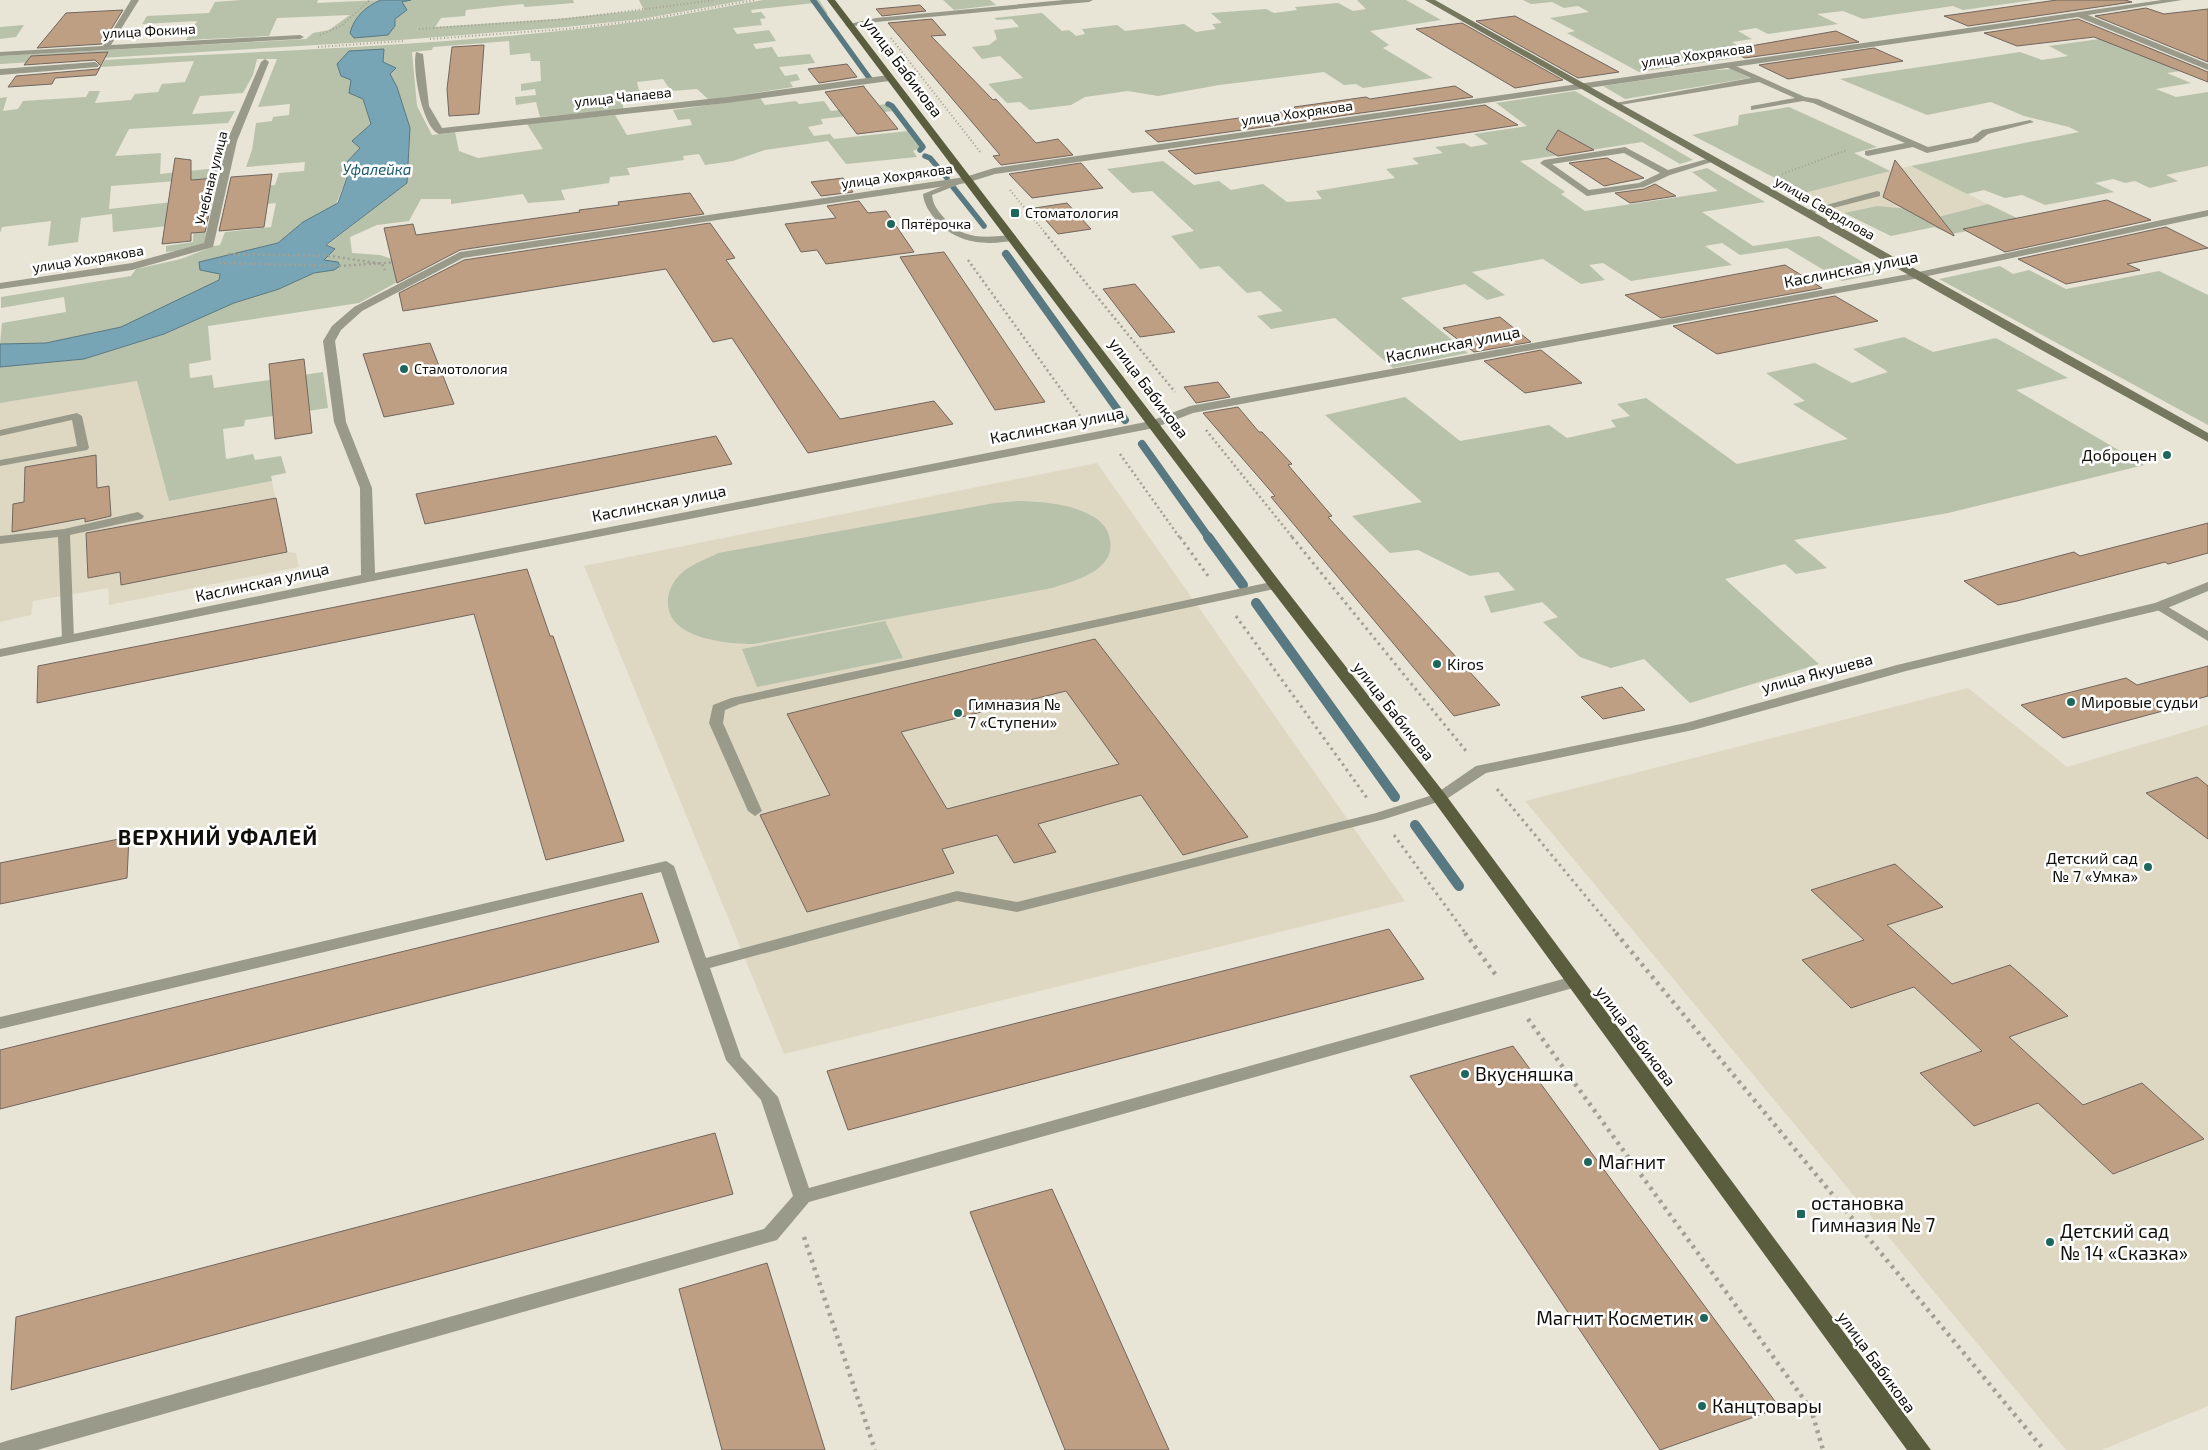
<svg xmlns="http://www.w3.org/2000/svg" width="2208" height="1450" font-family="'Exo 2',sans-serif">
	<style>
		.built { fill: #ded8c3 }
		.green { fill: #b8c2aa }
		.water { fill: #77a5b5; stroke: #587882 }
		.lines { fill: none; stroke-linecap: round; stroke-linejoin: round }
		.stream-far2 { stroke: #587882; stroke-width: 5.5 }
		.stream-far1 { stroke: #587882; stroke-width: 8 }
		.stream { stroke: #587882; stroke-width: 10 }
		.building { fill: #bf9f83; stroke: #71665e; fill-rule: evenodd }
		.path-far3 { stroke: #a29f94; stroke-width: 2; stroke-dasharray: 1 2.5; stroke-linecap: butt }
		.path-far2 { stroke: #a29f94; stroke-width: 2.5; stroke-dasharray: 2 3; stroke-linecap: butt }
		.path-far1 { stroke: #a29f94; stroke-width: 3; stroke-dasharray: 2.5 4; stroke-linecap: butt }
		.path { stroke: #a29f94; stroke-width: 4.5; stroke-dasharray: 3 5; stroke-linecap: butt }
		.lane { fill: #999a89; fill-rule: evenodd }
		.street { fill: #999a89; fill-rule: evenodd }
		.secondary { fill: #75775e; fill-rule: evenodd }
		.primary { fill: #5b5d3f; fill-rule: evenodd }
		.poi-dot { fill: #1e675d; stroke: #fff; stroke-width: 2 }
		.labels { text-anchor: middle; stroke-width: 5; stroke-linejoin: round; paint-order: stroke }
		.far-street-label { font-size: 14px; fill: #100f0a; stroke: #fff }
		.far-poi-label { font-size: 14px; fill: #100f0a; stroke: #fff; text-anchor: start }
		.far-water-label { font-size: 15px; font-style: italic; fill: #205c6f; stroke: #fff }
		.street-label { font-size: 16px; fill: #100f0a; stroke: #fff }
		.poi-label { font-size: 16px; fill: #100f0a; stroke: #fff; text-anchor: start }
		.near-poi-label { font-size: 19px; fill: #100f0a; stroke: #fff; text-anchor: start }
		.district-label { font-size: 21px; font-weight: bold; letter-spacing: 1px; fill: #100f0a; stroke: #fff }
	</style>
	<rect width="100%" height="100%" fill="#e8e4d6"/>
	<g class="built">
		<polygon points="1911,166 1988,204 1938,217 1877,206 1844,213 1804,193 1850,179"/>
		<polygon points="137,380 169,501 272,481 287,552 296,553 299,567 109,605 108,588 33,601 31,615 0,622 0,403"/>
		<polygon points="1097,463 1405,901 784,1054 584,566"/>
		<polygon points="1968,688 2067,767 2208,725 2208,1406 2102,1450 2066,1450 1525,801"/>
	</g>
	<g class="green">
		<polygon points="241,0 318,0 317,3 381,0 370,5 395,19 402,2 411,0 573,0 574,3 525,7 523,4 466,10 465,16 441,18 435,27 556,19 644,10 639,0 747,0 641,19 565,27 400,40 0,64 0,56 306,39 313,33 329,30 350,15 277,18 269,36 186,40 197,21 142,24 147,16 209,13 215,2"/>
		<path d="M763,0h56l9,14h-6l-8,-11 -63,7 1,3 9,-1 5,6 -6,1 2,6 -29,3 4,6 32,-4 7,11 -23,3 3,5 16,-2 6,10 32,-3 5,9 -36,4 6,9 12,-2 3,6 -10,2 3,5 -84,13 -12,-11 -26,2 -8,-12 -26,3 5,20 -19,2v5l-83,8 -4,-15 -20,3 -1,-8 21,-2 -1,-6 -14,2v-7l20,-3 -1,-20h-9l-1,-8 -20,2 -1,-14 -76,6 -1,3 -20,2 5,54 15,29 23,-3 4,19 19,7 65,-9 -16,-25 88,-9 12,20 65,-10 -2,-6 -12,1 -5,-10 87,-12 5,7 31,-4 3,3 25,-3 7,10 56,-7 6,7 -72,8 2,5 -15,3 6,9 16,-2 4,5 74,-8 13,16 -8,4 4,6 -71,7 -18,-23 -63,9 -32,11 -28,4 -6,-11 -16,2 1,4 -57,8 3,7 -20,2 -1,6 -48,7 4,10 -37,3 -5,-9 -72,10v-5h-30l-12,22 -32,4 -27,12 2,16 28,2 41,14 -62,34 -151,23 3,34 -22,4 1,14 22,-3 2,13 109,-16 5,36 -83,12 -1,6 -21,3 3,30 27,-5 2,6 26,-4 5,17 -15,3 1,5 -103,20 -32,-120 -137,22v-36l85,-8 79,-25 70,-31 45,-14 35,-16 20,-3 5,-4 -1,-4 -15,-2 12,-10 -9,-4 81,-63 3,-55 -13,-41 -8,-13 7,-6 -13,-6 1,-13 -33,31 12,19 8,25 -18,17 7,7 -14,15 3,9 -13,32 -33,18 -25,21 -78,19 20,12v6l-99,47 -75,16 -46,1 2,-21 64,-11 -2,-15 -63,11v-11l130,-21 5,-7 45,-10 33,-13 6,-1 5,-13 46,-5 5,-24 -17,2 -19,-17 35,-3 4,-12 25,-2 1,-9 -59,5 6,-17 4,-27 16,-2 1,-4 16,-2 1,-11 -32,3 19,-48h-20l-4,16 -10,18 -43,3 -8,18 43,-3 -7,12 -99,6 -14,27 46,-3 -1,21 58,-6 -3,21 -13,1 1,-11 -92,7 -2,23 91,-10 12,-4 -8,50 -10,4 -28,3v-6l27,-4 1,-19 -81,9 -1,-18 -31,4 -3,24 -30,4 3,-25 -49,6 -2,6v-135l7,-1 -4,14 15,-2 5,-8 63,-4 3,-6h11l-5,12 36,-3 4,-6 23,-2 4,-8 23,-2 9,-21 -93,6 4,-7c178,-10 362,-15 538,-39 40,-6 80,-14 120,-21z"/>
		<polygon points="943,0 990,0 996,5 954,10"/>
		<polygon points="1357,0 1406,0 1441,20 1370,31 1389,45 1383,48 1433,78 1363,88 1356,84 1344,85 1324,72 1219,85 1158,96 1128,91 1085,97 1071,105 1030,110 1020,102 1007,103 988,84 1023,78 1000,56 982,59 972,47 989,45 997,39 994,30 1019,27 1012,19 997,20 994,18 1042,13 1062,31 1069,30 1076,36 1085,34 1082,29 1117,25 1125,31 1184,24 1196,32 1216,29 1212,24 1222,23 1211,13 1266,9 1274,13 1297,10 1295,7 1338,3 1353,11 1366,9"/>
		<polygon points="1523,0 2034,0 1963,10 1953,6 1863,19 1843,11 1817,14 1838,24 1768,34 1756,28 1738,31 1752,39 1732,42 1737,45 1722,48 1740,57 1639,72 1567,33 1575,31 1550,18 1589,12 1578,6 1564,8 1552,2 1531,4"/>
		<polygon points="24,25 16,37 0,39 0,27"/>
		<polygon points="2121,36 2200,68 2167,73 2191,83 2156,89 2176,97 2208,92 2208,166 2166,175 2178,181 2150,188 2135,181 2125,183 2113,179 2095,183 2114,192 2045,205 2022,195 2005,198 1984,190 1967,194 1911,166 2079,132 2069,127 2024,116 1991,102 1927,115 1840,79 2020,52 2042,60 2068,56 2049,46"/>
		<polygon points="1731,69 1750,78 1625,99 1603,86 1714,70"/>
		<polygon points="1575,91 1693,160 1680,164 1642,142 1520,161 1565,192 1561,194 1585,211 1718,191 1692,172 1707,168 1765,202 1702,212 1753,246 1819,236 1881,273 1842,281 1787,248 1740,255 1722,243 1705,246 1732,265 1631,281 1603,263 1589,265 1605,280 1581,284 1543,259 1472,272 1505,295 1487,300 1465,284 1401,298 1468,353 1393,368 1335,318 1271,329 1257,316 1283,311 1260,291 1247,293 1219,266 1200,269 1171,236 1194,231 1152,191 1132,193 1107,169 1163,161 1194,185 1219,181 1231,190 1263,184 1287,202 1322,199 1316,191 1395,178 1386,169 1419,164 1412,158 1443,153 1435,147 1464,143 1471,147 1488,144 1474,134 1527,126 1496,103"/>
		<polygon points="1789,107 1877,147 1854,153 1890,171 1804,193 1692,135 1738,125 1739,115"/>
		<polygon points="1988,204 2052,235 1990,227 1951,234 1934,227 1891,236 1844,213 1877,206 1920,210 1938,217"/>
		<polygon points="2000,266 2013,274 2029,270 2066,289 2159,271 2208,295 2208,425 1939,279"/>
		<polygon points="1904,337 1933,352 1996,338 2068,378 2016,390 2144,465 1948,513 1794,540 1827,568 1796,574 1785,564 1725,579 1819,664 1690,703 1644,659 1611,668 1580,657 1543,622 1558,617 1542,602 1491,613 1484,596 1515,590 1498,572 1470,576 1418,550 1390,553 1352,516 1422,502 1325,415 1405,397 1460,441 1549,425 1567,438 1616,427 1611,420 1630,416 1617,404 1646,398 1737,464 1848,439 1793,404 1805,401 1766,373 1815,363 1852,383 1888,372 1853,349"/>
		<path d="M1018,501c23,1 48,2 68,12 12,5 22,13 24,27 6,30 -35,41 -58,48l-298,56c-26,0 -85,-5 -86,-40 -1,-13 6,-25 16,-33 10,-8 23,-12 34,-18l277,-50z"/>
		<polygon points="885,621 903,658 757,687 742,649"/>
	</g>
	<g class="water">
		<path d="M381,0h30l-9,2 5,8 -12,9v7l-7,9 -34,3 -4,-5c4,-16 16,-27 31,-33z"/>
		<polygon points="384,49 383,62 396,68 390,74 397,87 410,128 407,183 326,245 335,249 324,260 338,262 340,266 334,270 314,273 279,289 234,303 164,334 84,359 0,367 0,344 46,343 121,327 219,280 220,274 200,270 199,262 278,243 303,222 338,203 349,172 346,163 360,148 352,141 371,124 363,99 349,93 351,80 341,76 337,64 349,51"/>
	</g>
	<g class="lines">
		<g class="stream-far2">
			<polyline points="813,0 870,79"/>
			<polyline points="888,104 892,106 923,147 920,150"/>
			<polyline points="925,156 930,158 947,178"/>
			<polyline points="953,187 984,226"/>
		</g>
		<g class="stream-far1">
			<polyline points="1006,254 1125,420"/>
			<polyline points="1142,444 1209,538"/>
		</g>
		<g class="stream">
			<polyline points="1208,537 1243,585"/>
			<polyline points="1256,603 1395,797"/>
			<polyline points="1415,825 1459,886"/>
		</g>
	</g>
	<g class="building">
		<polygon points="2057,0 2125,0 2132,2 1968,26 1944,16"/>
		<polygon points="920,5 926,11 882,16 876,9"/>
		<polygon points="2146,8 2164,14 2208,9 2208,62 2095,16"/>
		<polygon points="123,10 102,44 37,48 66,13"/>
		<polygon points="1515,16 1619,72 1578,78 1476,21"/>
		<polygon points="932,19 946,35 931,36 993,100 996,99 1036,143 1058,139 1073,155 1001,165 993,156 1000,155 888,23"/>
		<polygon points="2078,19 2208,72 2208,82 2094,37 2017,46 1984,33"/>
		<polygon points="1462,23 1563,80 1515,88 1416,29"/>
		<polygon points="1836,31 1859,42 1745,58 1728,50"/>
		<polygon points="484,45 479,114 449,116 447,89 452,47"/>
		<polygon points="1874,48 1903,61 1788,79 1759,65"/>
		<polygon points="108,52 96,75 55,78 52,84 8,87 16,76 98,69 101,66 95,60 24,65 31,56"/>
		<polygon points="847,64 857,77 819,83 808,69"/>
		<polygon points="864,86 864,87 898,129 857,134 825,92"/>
		<polygon points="1455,86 1473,97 1158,142 1145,131 1297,110 1294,107 1366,97 1370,99"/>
		<polygon points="1485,105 1518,125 1195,174 1168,151"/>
		<polygon points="1558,130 1594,150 1558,156 1546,149"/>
		<polygon points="175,158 191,160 191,180 217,178 205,232 191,233 191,241 162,244"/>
		<polygon points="1607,158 1644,178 1604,186 1569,163"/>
		<polygon points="1895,160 1954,235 1954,236 1883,197"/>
		<polygon points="1081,163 1103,188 1032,198 1009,174"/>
		<polygon points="272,174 264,227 219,231 231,177"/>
		<polygon points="843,178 853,192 821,196 811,182"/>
		<polygon points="1655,184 1676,196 1630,203 1615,193 1644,189"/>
		<polygon points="690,193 704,214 460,250 397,283 384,228 413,224 416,235 580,212 579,210 619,205 618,202"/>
		<polygon points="2107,200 2151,220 2005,252 1963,229"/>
		<polygon points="859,201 868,213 886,211 914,252 826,264 817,250 801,252 785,224 836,218 827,206"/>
		<polygon points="1067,203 1091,229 1058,234 1035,208"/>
		<polygon points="710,223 735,258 726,260 840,419 934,401 953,424 808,453 732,338 713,342 666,269 403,311 399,293 464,260"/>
		<polygon points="2166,227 2208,248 2127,264 2140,270 2066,284 2018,259"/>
		<polygon points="944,252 1045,402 995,410 900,257"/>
		<polygon points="1785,265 1822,288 1661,318 1625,295"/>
		<polygon points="1135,284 1175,332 1140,337 1103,289"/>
		<polygon points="1835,296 1878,321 1717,354 1673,326"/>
		<polygon points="1500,317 1531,342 1474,352 1443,328"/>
		<polygon points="430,343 454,404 384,417 363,354"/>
		<polygon points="1541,350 1582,383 1525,393 1484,361"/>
		<polygon points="304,359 312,433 275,439 269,364"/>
		<polygon points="1218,382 1230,397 1196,403 1184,387"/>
		<polygon points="1238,407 1259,432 1262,432 1292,464 1288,465 1332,516 1328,517 1500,705 1454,716 1271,497 1275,496 1203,413"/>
		<polygon points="716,436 732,464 425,524 416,494"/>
		<polygon points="96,455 97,488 109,486 111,516 85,522 85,518 12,532 13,504 24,502 25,467"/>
		<polygon points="276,498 287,552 121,585 120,572 88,578 86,533"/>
		<polygon points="2208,523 2208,553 2168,564 2165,562 2017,601 1998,605 1964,581 2074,552 2080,556"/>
		<polygon points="527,569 550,636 553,636 624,841 546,860 474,614 37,703 38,666"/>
		<path d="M1095,639l153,198 -65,18 -42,-60 -103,29 18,28 -42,11 -17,-28 -55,14 12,24 -147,39 -47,-97 70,-20 -43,-81zM1066,691l53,73 -172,45 -46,-77z"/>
		<polygon points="2208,666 2208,696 2167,707 2170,709 2063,738 2021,705 2126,678 2137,685"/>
		<polygon points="1622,687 1645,710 1603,719 1581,697"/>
		<polygon points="2197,777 2208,786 2208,839 2146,793"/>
		<polygon points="129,837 127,878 0,904 0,863"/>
		<polygon points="1895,864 1943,907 1887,925 1952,984 2010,965 2068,1016 2009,1037 2083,1105 2142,1083 2204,1139 2113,1174 2038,1103 1974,1126 1920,1073 1982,1051 1914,987 1851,1008 1802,960 1864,940 1811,890"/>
		<polygon points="642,893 659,942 0,1109 0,1050"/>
		<polygon points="1389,929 1424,979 848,1130 827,1071"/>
		<polygon points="1513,1046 1596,1159 1780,1408 1660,1450 1410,1076"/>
		<polygon points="715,1133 733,1194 11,1390 16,1317"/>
		<polygon points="1052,1189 1169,1450 1065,1450 970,1212"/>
		<polygon points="767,1263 825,1450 722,1450 679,1289"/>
	</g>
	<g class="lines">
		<g class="path-far3">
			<polyline points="419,29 567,19 715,0"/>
			<polyline points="320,35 341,26 370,0"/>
			<polyline points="891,38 981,153"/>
			<polyline points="430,39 566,29 644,20 755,0"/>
			<polyline points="318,47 404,41"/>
			<polyline points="1782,174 1847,150"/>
			<polyline points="1010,190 1046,234"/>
		</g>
		<g class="path-far2">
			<polyline points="1045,233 1175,392"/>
			<polyline points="228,254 331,256 382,264 385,270"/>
			<polyline points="968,260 1081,417"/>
			<polyline points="219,263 340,266 398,262"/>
			<polyline points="1206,430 1293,538"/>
			<polyline points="1120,454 1180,538"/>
		</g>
		<g class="path-far1">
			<polyline points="1180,537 1208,576"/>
			<polyline points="1292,537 1466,751"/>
			<polyline points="1236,616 1367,798"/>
			<polyline points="1497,789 1617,934"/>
			<polyline points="1394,835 1466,934"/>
		</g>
		<g class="path">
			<polyline points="1465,933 1498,978"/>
			<polyline points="1616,933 2044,1450"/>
			<polyline points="1528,1019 1811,1409 1823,1450"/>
			<polyline points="804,1237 875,1450"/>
		</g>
		<g class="lane">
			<polygon points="1729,63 1805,97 1818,99 1928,147 1972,138 1982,130 2030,120 2034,122 1988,134 1978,142 1927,153 1913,147 1868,156 1865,155 1865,151 1905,143 1813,103 1803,101 1751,110 1751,106 1795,98 1759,82 1614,106 1610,104 1751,78 1726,67 1725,65"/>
			<path d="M1625,147l43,23 46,-13 4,3 -48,15 -26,12 -57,9 -47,-33 4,-3zM1624,153l36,20 -21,10 -50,7 -37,-26z"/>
			<path d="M963,178l7,2 -38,15c1,10 6,16 13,24 19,22 41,18 68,16l3,1v4c-29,6 -59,4 -79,-19 -7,-8 -13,-16 -14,-27z"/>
			<polygon points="1877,191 1880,192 1880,196 1806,215 1801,212"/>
			<polygon points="77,413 82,416 89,448 87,450 0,466 0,460 77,446 72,420 0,436 0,430"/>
			<polygon points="138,512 144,516 142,519 70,535 74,639 73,642 63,642 62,639 58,537 0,544 0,536 64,529"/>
			<polygon points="1275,581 1281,585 1279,588 740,704 725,710 723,723 762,811 755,816 748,811 709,723 713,705 731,698"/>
			<polygon points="2160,602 2208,631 2208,641 2156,609 2154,606 2156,603"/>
			<polygon points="1439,793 1446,797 1444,800 1385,819 1017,912 957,901 710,968 741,1057 778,1097 809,1188 1574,976 1580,978 1582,982 1580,986 809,1202 777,1240 770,1242 37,1450 0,1450 0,1443 6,1441 764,1229 793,1196 761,1100 726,1060 661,872 0,1029 0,1017 666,861 674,866 706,958 957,891 1017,902 1376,813"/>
		</g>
		<g class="street">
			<polygon points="131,0 139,0 111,45 300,35 304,37 300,39 0,56 0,52 103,46"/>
			<polygon points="1064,0 1093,0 1089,2 876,22 849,27 845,25 876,18"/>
			<polygon points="2162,0 2182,0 2088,15 2208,64 2208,70 2078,17 995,174 966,183 463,258 362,311 341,330 335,341 346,422 372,488 375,573 1151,421 1190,406 1914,273 2208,210 2208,216 1914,279 1193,413 1154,428 368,582 0,657 0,649 361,575 360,488 334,422 323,341 332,326 354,307 460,252 965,177 994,168"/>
			<path d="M416,52l7,2 6,52 13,22 285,-31 162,-22 4,3 -4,3 -162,22 -288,31c-17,-7 -27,-66 -23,-82z"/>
			<polygon points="265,59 269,62 237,141 213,247 132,270 0,289 0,283 132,263 204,243 227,141 261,62"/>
			<polygon points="95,62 99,65 98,67 0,75 0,69"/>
			<polygon points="2208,582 2208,591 2165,609 1906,671 1693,730 1486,773 1445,800 1439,802 1431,797 1476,766 1686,723 1897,665 2155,603"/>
		</g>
		<polygon class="secondary" points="1425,0 1435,0 2208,433 2208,442 2009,332"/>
		<polygon class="primary" points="827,0 835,0 1280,582 1445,794 1931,1450 1907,1450 1433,800 1270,588"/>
	</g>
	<g class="poi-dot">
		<rect x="1010" y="208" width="10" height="10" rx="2.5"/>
		<circle cx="891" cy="224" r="5"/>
		<circle cx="404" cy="369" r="5"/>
		<circle cx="2167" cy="455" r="5"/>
		<circle cx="1437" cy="664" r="5"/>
		<circle cx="2071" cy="702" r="5"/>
		<circle cx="958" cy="713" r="5"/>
		<circle cx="2148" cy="867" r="5"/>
		<circle cx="1465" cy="1074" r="5"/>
		<circle cx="1588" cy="1162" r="5"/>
		<rect x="1796" y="1209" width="10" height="10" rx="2.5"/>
		<circle cx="2050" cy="1242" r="5"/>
		<circle cx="1704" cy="1318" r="5"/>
		<circle cx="1702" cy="1406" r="5"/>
	</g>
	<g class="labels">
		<g class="far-street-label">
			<text transform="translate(149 31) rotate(-3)" y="5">улица Фокина</text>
			<text transform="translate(1697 55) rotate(-8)" y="5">улица Хохрякова</text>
			<text transform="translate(623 97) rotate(-6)" y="5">улица Чапаева</text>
			<text transform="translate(1297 113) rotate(-8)" y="5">улица Хохрякова</text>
			<text transform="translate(897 176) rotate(-8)" y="5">улица Хохрякова</text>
			<text transform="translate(211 178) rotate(-76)" y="5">Учебная улица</text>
			<text transform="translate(1825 208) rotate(30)" y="5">улица Свердлова</text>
			<text transform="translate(88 259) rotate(-9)" y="5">улица Хохрякова</text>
		</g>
		<g class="far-poi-label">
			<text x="1025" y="218">Стоматология</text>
			<text x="901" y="229">Пятёрочка</text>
			<text x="414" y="374">Стамотология</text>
		</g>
		<g class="far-water-label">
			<text x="377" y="175">Уфалейка</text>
		</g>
		<g class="street-label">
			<text transform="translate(903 67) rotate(53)" y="6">улица Бабикова</text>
			<text transform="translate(1851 269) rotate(-11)" y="6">Каслинская улица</text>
			<text transform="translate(1453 344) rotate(-11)" y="6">Каслинская улица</text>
			<text transform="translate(1149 388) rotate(53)" y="6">улица Бабикова</text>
			<text transform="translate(1057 425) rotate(-11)" y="6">Каслинская улица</text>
			<text transform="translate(659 503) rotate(-11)" y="6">Каслинская улица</text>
			<text transform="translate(262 582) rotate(-12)" y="6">Каслинская улица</text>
			<text transform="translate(1817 673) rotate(-15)" y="6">улица Якушева</text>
			<text transform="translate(1394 711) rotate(52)" y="6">улица Бабикова</text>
			<text transform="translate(1636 1036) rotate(53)" y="6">улица Бабикова</text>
			<text transform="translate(1877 1362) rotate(54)" y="6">улица Бабикова</text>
		</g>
		<g class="poi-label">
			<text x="2157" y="461" text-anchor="end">Доброцен</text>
			<text x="1447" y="670">Kiros</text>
			<text x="2081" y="708">Мировые судьи</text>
			<text x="968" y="710">Гимназия №<tspan x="968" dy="18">7 «Ступени»</tspan></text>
			<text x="2138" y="864" text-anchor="end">Детский сад<tspan x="2138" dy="18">№ 7 «Умка»</tspan></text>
		</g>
		<g class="near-poi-label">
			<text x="1475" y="1081">Вкусняшка</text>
			<text x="1598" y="1169">Магнит</text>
			<text x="1811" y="1210">остановка<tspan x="1811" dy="22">Гимназия № 7</tspan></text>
			<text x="2060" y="1238">Детский сад<tspan x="2060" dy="22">№ 14 «Сказка»</tspan></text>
			<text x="1694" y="1325" text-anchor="end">Магнит Косметик</text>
			<text x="1712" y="1413">Канцтовары</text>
		</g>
		<g class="district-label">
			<text x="218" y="845">ВЕРХНИЙ УФАЛЕЙ</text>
		</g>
	</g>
</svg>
